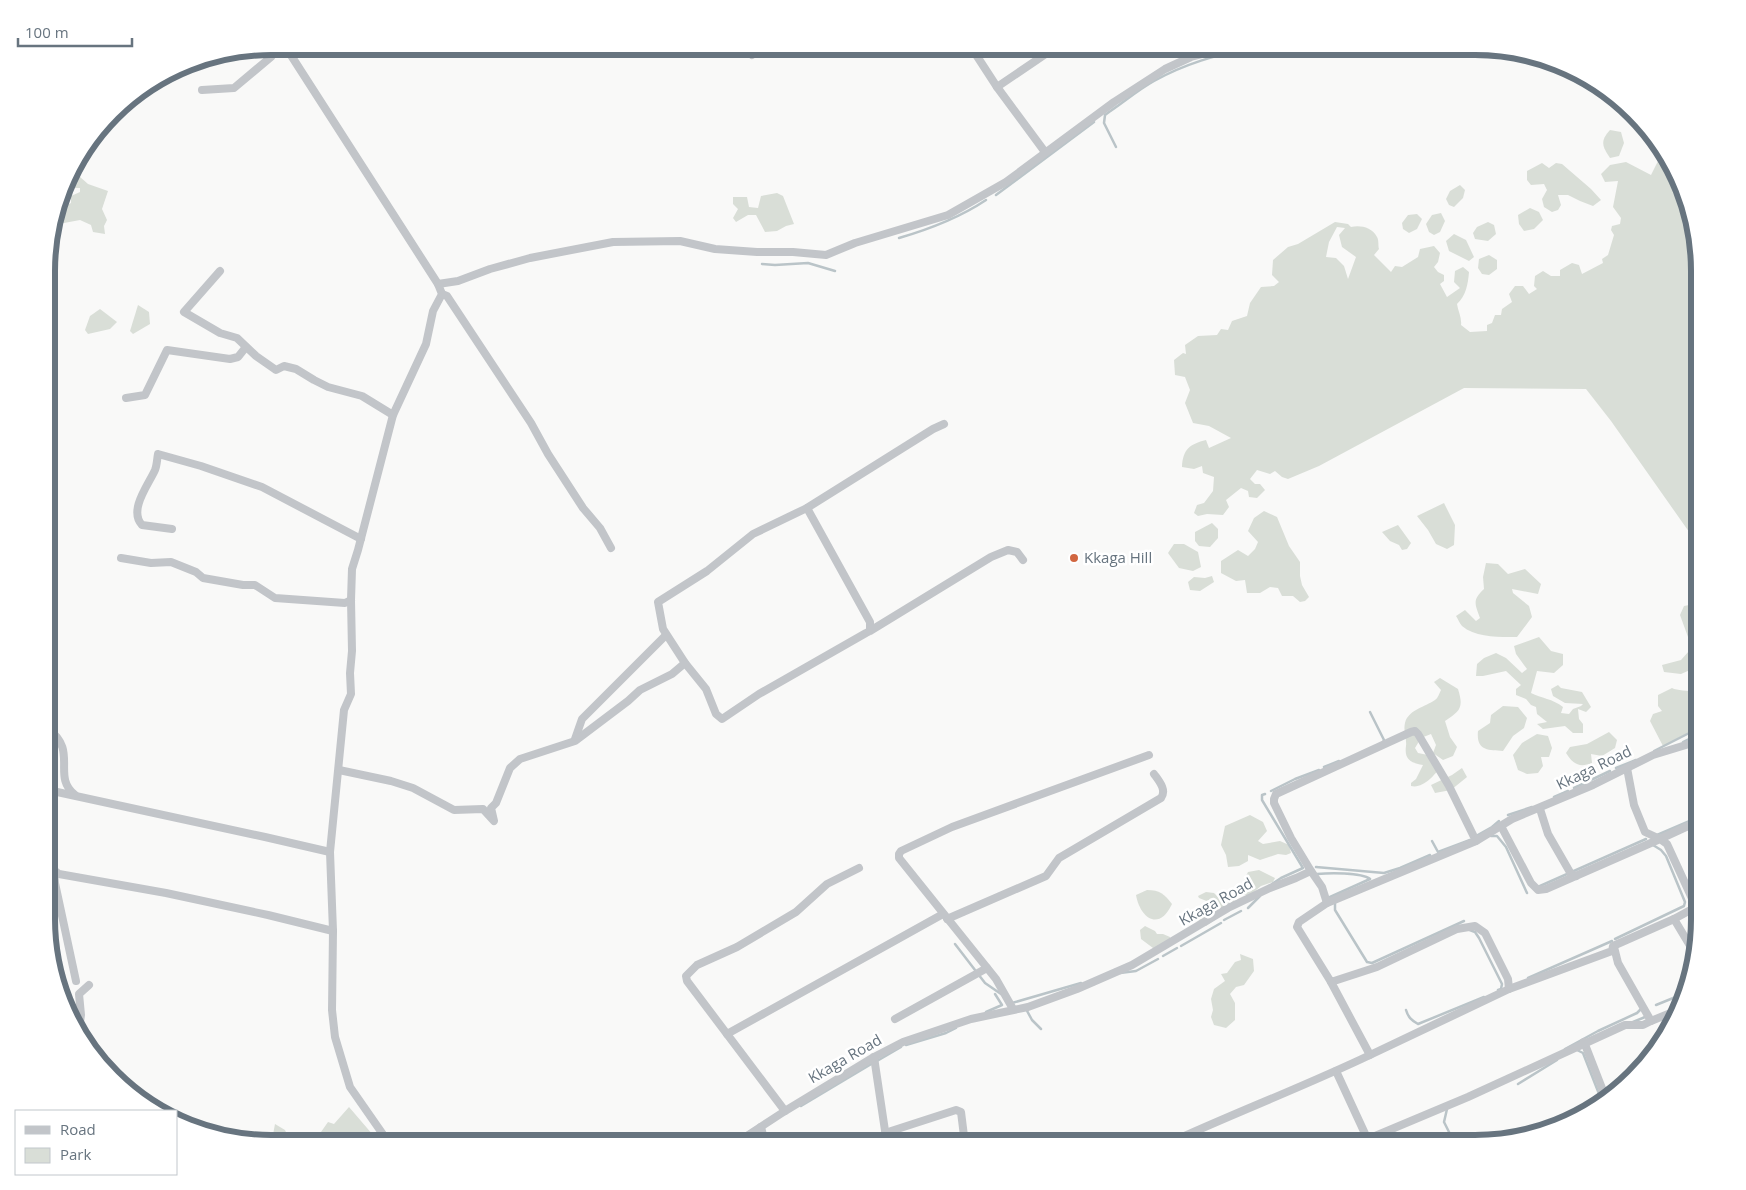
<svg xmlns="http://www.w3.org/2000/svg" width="1746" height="1190" font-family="'Open Sans',sans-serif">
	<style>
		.green { fill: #d9ded7; fill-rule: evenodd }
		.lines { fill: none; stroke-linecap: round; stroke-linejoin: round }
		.stream { stroke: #bac4c8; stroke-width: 2.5 }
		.minor { stroke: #c2c5c9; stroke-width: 8 }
		.poi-dot { fill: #d16640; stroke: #fff; stroke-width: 2 }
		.labels { text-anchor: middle; stroke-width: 5; stroke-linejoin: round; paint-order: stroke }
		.poi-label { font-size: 15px; fill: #67747f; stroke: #fff; text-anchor: start }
		.street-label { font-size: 15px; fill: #67747f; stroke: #fff }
		.rim { fill: none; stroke: #67747f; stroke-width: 6 }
	</style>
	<rect width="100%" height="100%" fill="#f9f9f8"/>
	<g class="green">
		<path d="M1610,130l11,2 3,11 -5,13 -9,2c-8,-12 -10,-17 0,-28z"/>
		<path d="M1665,153l5,6 29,98v289l-88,-125 -25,-32 -122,-1 -145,78 -31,13 -6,-2 -7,-6 -5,3 -13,-4 -7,9 5,5h5l5,6 -8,8 -8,-1 -1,-6 -7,-3 -15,12 3,7 -6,8 -16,-1 -9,2 -4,-3 3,-8 7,-2 9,-12 1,-14 -11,-4 -1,-7 -8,3 -12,-2c1,-18 8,-23 24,-27l3,8 22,-10 -22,-12 -16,-3 -8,-20 5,-13 -5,-13 -10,-2 -1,-15 9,-7 3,1 -1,-9 13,-9 19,-1 4,-6 7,1 4,-9 15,-5 3,-13 11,-16 13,-1 5,-4 -7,-7 1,-15 15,-13 10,-3 37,-22 13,2 3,3c9,-2 21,0 26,10 2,3 1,9 2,12l-5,6 17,17 4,-6 7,1 16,-10 2,-8 14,-3 6,7 -2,9 -4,5 4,5 6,3v6l-4,3 7,13 13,-9 -6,-6 1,-11 8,-4 6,5c-1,12 -3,24 -12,32 1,7 5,14 4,21l9,7 17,-1v-6l5,-2 3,-8h6l1,-6 10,-7 -3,-8 6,-8h8l6,8 8,-5 -3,-3 1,-10 8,-5 8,5h9v-6l12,-7 7,2 3,9 21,-11 -1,-4 6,-4 6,-20 -3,-5 1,-4 8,-2 1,-6 -8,-11 5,-26 -13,1 -4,-8 9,-9 16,-3 25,13 9,-18zM1337,227l8,1 -6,7 3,12 14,10 -8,22 -4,-13 -8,-8 -10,-1 3,-15z"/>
		<polygon points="1542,163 1549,168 1556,163 1562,164 1591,189 1601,200 1593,206 1580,201 1568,195 1558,195 1561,205 1558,210 1552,212 1544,207 1542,199 1547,190 1544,184 1531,185 1527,180 1527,171"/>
		<polygon points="71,169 88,184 108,191 102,209 107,220 104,226 105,234 93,232 91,225 80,220 64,223 54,222 59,207 63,207 71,203 71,196 80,192 80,188 72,188 71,185 75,179 74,177 67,179"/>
		<polygon points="1460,185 1465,190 1463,198 1454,207 1449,205 1446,199 1450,191"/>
		<polygon points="777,193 783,196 794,224 786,226 777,231 765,232 756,215 748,215 736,222 733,218 738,209 733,204 733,197 747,197 749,207 758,208 761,196"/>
		<polygon points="1530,208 1539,212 1543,220 1534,229 1524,231 1519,224 1518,215"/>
		<polygon points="1441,213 1445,221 1440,232 1434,235 1429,232 1426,224 1432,215"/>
		<polygon points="1417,214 1422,219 1417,229 1409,233 1403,229 1402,223 1408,215"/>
		<polygon points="1488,222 1494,225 1496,234 1488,241 1475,239 1473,233 1477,227"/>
		<polygon points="1454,234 1466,240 1474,257 1469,261 1449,251 1446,241"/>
		<polygon points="1489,255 1497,260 1497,269 1489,275 1482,274 1478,268 1479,259"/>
		<polygon points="138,305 149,312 150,324 133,334 130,331"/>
		<polygon points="100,309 117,322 110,329 88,334 85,330 90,316"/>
		<polygon points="1444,503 1455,525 1454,545 1447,549 1436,544 1428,530 1417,516"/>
		<polygon points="1264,511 1277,517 1289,546 1300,562 1300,576 1302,585 1309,597 1305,601 1300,602 1293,596 1282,596 1278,588 1270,587 1260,593 1247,593 1245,580 1236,581 1221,573 1221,561 1238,550 1248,556 1255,549 1258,542 1248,531 1254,518"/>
		<polygon points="1212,523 1218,529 1218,538 1210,547 1199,546 1195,541 1195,532"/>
		<polygon points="1398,525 1411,543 1407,549 1402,550 1399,545 1390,541 1382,532"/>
		<polygon points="1174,544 1184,544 1198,552 1201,567 1193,571 1179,568 1168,553"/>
		<path d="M1486,563l12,1 10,10 17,-5 16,15 -3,10 -26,-5 1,4 16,13 3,11 -15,20c-17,0 -41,1 -55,-11 -2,-2 -4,-7 -6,-10l9,-6 11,11 4,-3c-5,-14 -8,-18 4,-29l-1,-12z"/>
		<polygon points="1212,576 1214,582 1200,591 1190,590 1188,582 1194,577 1205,578"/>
		<polygon points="1699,603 1699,666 1681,674 1664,672 1662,665 1681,660 1689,651 1688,637 1680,615 1684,606"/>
		<path d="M1539,637l12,14 12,3v11l-9,8 -17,-2 -6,22c10,5 22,6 32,14l-2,6 8,1 4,-5 8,-3 2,-2 -18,-1 -12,-7 -2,-7 7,-4 3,3 21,4 9,15 -5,5 -8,-3 1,10 4,5v9h-10l-8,-7 -22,3 -6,-5 10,-2 -10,-8 -1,-7 -5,-2 -5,-6 -10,-4v-6l5,-4 -15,-14 -23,5h-7l1,-12 7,-6 12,-5 10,5 16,15 5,-4 -11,-15 -2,-8z"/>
		<path d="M1440,678l18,11c6,19 2,22 -13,32l5,16 7,10 -4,9 -10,4 -10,-7 3,-8 -5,-11 -10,4 -6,10 3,5 10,2 13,11c-6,9 -18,23 -30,20v-3l5,-4 7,-14c-12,-2 -19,-5 -17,-19 1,-7 -3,-15 -1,-23 3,-13 20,-16 30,-23 3,-2 4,-6 6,-10l-7,-8z"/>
		<path d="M1699,685v42l-36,19 -13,-25 3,-7 9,-3 -4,-5v-11l14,-7c5,3 16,2 23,4z"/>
		<path d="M1503,706l15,1 9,11 -3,10 -11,8 -10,15c-15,-1 -27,0 -25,-20l12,-8 1,-8z"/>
		<path d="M1609,732l8,8 -2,8 -13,8 -11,-2 1,9c-13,5 -19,1 -26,-10l4,-6 17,-3z"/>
		<polygon points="1537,734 1548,736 1552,748 1549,757 1541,757 1543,766 1538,773 1527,774 1518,770 1513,755 1522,743"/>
		<polygon points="1462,768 1467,777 1451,790 1435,793 1431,785 1452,775"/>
		<polygon points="1250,815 1263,822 1267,831 1258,841 1263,844 1280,841 1289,845 1291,853 1286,855 1278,854 1260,860 1248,855 1248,861 1239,866 1228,867 1226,855 1221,845 1225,826"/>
		<polygon points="1259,870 1275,878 1273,882 1261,886 1249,896 1243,894 1240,888 1248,872"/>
		<path d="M1147,890c13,0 17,4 25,14 -13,28 -32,14 -36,-9z"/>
		<polygon points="1206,892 1214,893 1219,898 1225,895 1234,896 1236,902 1215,914 1215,920 1206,926 1192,919 1193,911 1202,908 1209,902 1199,898 1198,896"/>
		<polygon points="1145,926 1155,931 1157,934 1163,934 1170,937 1171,946 1162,950 1153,948 1141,939 1140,930"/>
		<polygon points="1240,954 1253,959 1254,971 1244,985 1236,987 1230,994 1235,1003 1235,1020 1226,1028 1214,1025 1211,1017 1213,1010 1211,999 1214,989 1225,981 1221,974 1227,973 1235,962 1241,960"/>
		<polygon points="349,1107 373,1135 371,1143 274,1143 272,1140 275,1124 285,1130 290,1141 301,1140 314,1142 328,1122 334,1124"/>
	</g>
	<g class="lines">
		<g class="stream">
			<path d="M1116,147l-12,-24 1,-8 4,-3c15,-10 29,-22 45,-31 30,-17 63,-26 97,-34"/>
			<polyline points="996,195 1094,122"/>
			<path d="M899,238c31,-9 60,-20 87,-38"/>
			<polyline points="762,264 775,265 808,263 835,271"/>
			<polyline points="1370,712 1384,740 1383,742"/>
			<polyline points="1683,742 1699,734"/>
			<polyline points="1654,751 1699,728"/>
			<polyline points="1324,767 1339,761"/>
			<polyline points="1616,768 1636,760"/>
			<polyline points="1574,788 1610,771"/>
			<polyline points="1271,791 1295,779 1319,770"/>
			<polyline points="1265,794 1262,795 1262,800 1303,868 1281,878 1272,884"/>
			<polyline points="1554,797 1568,791"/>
			<polyline points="1508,815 1532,807"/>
			<polyline points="1657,835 1699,817"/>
			<polyline points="1476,836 1492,827 1499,821"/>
			<polyline points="1491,836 1497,836 1506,847 1527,893"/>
			<polyline points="1432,841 1438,852 1470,840"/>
			<polyline points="1316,867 1384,873 1400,868 1430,855"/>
			<path d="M1317,874c11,-1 44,-2 53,5"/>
			<polyline points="1540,886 1646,839"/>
			<polyline points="1330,897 1370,879"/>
			<polyline points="1335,903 1335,910 1367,962 1372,963 1464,921"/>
			<polyline points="1248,908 1260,896"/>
			<polyline points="1224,920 1241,911"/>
			<polyline points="1467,929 1475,932 1479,938 1502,984 1501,989 1498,990"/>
			<polyline points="1615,939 1684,906 1685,902 1666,856 1661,850 1653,845"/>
			<polyline points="955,944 985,983 1001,994"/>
			<polyline points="1181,946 1221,923"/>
			<polyline points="1163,956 1177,948"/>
			<polyline points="1120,973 1136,971 1158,959"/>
			<polyline points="1528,978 1612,941"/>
			<polyline points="1679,1002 1683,1001"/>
			<polyline points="1012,1003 1081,983"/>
			<polyline points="1656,1005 1688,992"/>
			<polyline points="1026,1009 1032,1020 1041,1029"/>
			<path d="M1406,1010c2,7 5,10 12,14l66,-27"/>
			<polyline points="986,1012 1002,1005 995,994"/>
			<polyline points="1633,1022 1645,1017"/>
			<polyline points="906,1045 946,1033 956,1028"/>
			<polyline points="1565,1049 1598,1031 1637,1013 1641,1009"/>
			<polyline points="1577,1050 1583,1053 1601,1099"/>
			<polyline points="877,1061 901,1047"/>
			<polyline points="1518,1084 1557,1060"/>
			<polyline points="801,1106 873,1063"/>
			<polyline points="1447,1109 1444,1122 1455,1144"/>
		</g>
		<g class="minor">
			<polyline points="285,46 438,284 442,294 433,311 426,344 393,415 358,550 352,569 351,600 352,651 350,673 351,694 344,710 330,852 333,931 332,1010 335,1037 350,1087 389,1143"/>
			<polyline points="971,47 997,87 1045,152"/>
			<polyline points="752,55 765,46"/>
			<polyline points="997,87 1056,47"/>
			<polyline points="202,90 234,88 271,57 278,46"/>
			<polyline points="220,271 184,312 220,333 237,338 256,356 276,370 284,366 296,369 314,380 328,387 362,396 393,415"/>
			<polyline points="438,284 458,281 490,269 530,258 613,242 680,241 715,249 757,252 793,252 826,255 855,243 948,215 1006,182 1114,102 1165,69 1191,57 1229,47"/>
			<polyline points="442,294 447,296 531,423 548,454 583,508 600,528 611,548"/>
			<polyline points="126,398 145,395 167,350 230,359 238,357 246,347"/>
			<polyline points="807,508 933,429 944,424"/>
			<path d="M172,529l-30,-4c-14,-15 7,-41 13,-55 2,-5 2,-11 3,-16l43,12 61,21 99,52"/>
			<polyline points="121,558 151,563 171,562 196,572 203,578 243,585 255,585 275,598 345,603 351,600"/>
			<polyline points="870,631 870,622 807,508 753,534 707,571 658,602 663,629 685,663 706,689 716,714 722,719 759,694 866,633 870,631 991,557 1008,550 1017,552 1023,560"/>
			<path d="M48,729c31,22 3,47 27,66"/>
			<polyline points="575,739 582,719 666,635"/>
			<polyline points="1627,768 1634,805 1645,832 1660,839 1699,821"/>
			<polyline points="339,770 391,781 413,788 454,810 483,809 494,821 491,808 496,803 510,768 520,759 575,741 628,701 640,690 672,674 685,663"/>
			<polyline points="48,790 265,837 330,852"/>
			<polyline points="1540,809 1548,834 1571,874 1576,876"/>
			<polyline points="48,851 54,870 59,874 166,893 268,915 333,931"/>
			<polyline points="48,870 54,870 55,883 76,981"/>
			<polyline points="1311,871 1291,838 1274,803 1274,799 1276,794 1411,732 1415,731 1418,734 1449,786 1476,841"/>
			<polyline points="1327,903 1299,922 1297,927 1331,982 1377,967 1457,929 1475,926 1485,933 1508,979 1509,989 1612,951 1613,946 1674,919 1696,907 1667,844 1660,839 1546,889 1538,890 1531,883 1501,826"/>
			<path d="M947,919l99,-43 13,-18 102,-60c6,-8 -2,-17 -7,-24"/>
			<polyline points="1674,919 1695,954"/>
			<polyline points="1614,947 1618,963 1651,1021 1678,1010"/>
			<polyline points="1331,982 1370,1055 1509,989"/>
			<polyline points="1013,1009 996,979 899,858 899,854 901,851 952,827 1149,755"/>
			<polyline points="70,1012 76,1021 83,1038"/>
			<polyline points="895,1019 987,968"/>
			<polyline points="79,1029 81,1015 79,994 89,985"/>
			<polyline points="727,1034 943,914"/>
			<polyline points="1584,1042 1605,1096"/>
			<polyline points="874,1057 887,1144"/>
			<polyline points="1336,1071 1367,1138"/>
			<polyline points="785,1111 687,981 686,976 697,965 737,947 796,912 827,884 859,868"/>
			<polyline points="761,1127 765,1143"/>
			<polyline points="885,1133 956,1110 961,1112 965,1144"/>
			<polyline points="736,1143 785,1111 874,1057 903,1042 971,1019 1028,1007 1077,989 1132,965 1228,908 1270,888 1296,878 1311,871 1322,887 1327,903 1476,841 1512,819 1593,785 1653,755 1699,741"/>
			<path d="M1167,1144c67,-31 136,-57 203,-89"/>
			<polyline points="1356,1144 1468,1097 1625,1025 1643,1025 1651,1021"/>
		</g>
	</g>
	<circle class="poi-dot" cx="1074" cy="558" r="5"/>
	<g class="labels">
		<g class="poi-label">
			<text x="1084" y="563">Kkaga Hill</text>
		</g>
		<g class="street-label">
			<text transform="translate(1594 768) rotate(-26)" y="5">Kkaga Road</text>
			<text transform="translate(1216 902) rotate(-29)" y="5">Kkaga Road</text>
			<text transform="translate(845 1059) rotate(-30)" y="5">Kkaga Road</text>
		</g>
	</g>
	<path d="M0 0H1746V1190H0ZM271 55H1475A216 216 0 0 1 1691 271V919A216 216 0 0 1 1475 1135H271A216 216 0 0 1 55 919V271A216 216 0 0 1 271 55Z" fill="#fff" fill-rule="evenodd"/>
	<path class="rim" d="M271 55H1475A216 216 0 0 1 1691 271V919A216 216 0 0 1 1475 1135H271A216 216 0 0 1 55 919V271A216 216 0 0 1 271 55Z"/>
	<rect x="15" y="1110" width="162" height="65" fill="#ffffff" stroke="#c2c7cc"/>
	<rect x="25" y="1126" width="25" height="8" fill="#c2c5c9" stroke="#c2c7cc"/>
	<text x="60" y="1135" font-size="15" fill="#67747f">Road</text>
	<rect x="25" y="1148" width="25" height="15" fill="#d9ded7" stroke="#c2c7cc"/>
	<text x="60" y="1160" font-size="15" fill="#67747f">Park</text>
	<path d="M18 38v8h114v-8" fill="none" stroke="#67747f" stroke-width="2.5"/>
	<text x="25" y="38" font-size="15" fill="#67747f" stroke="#ffffff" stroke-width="4" paint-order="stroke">100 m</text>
</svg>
